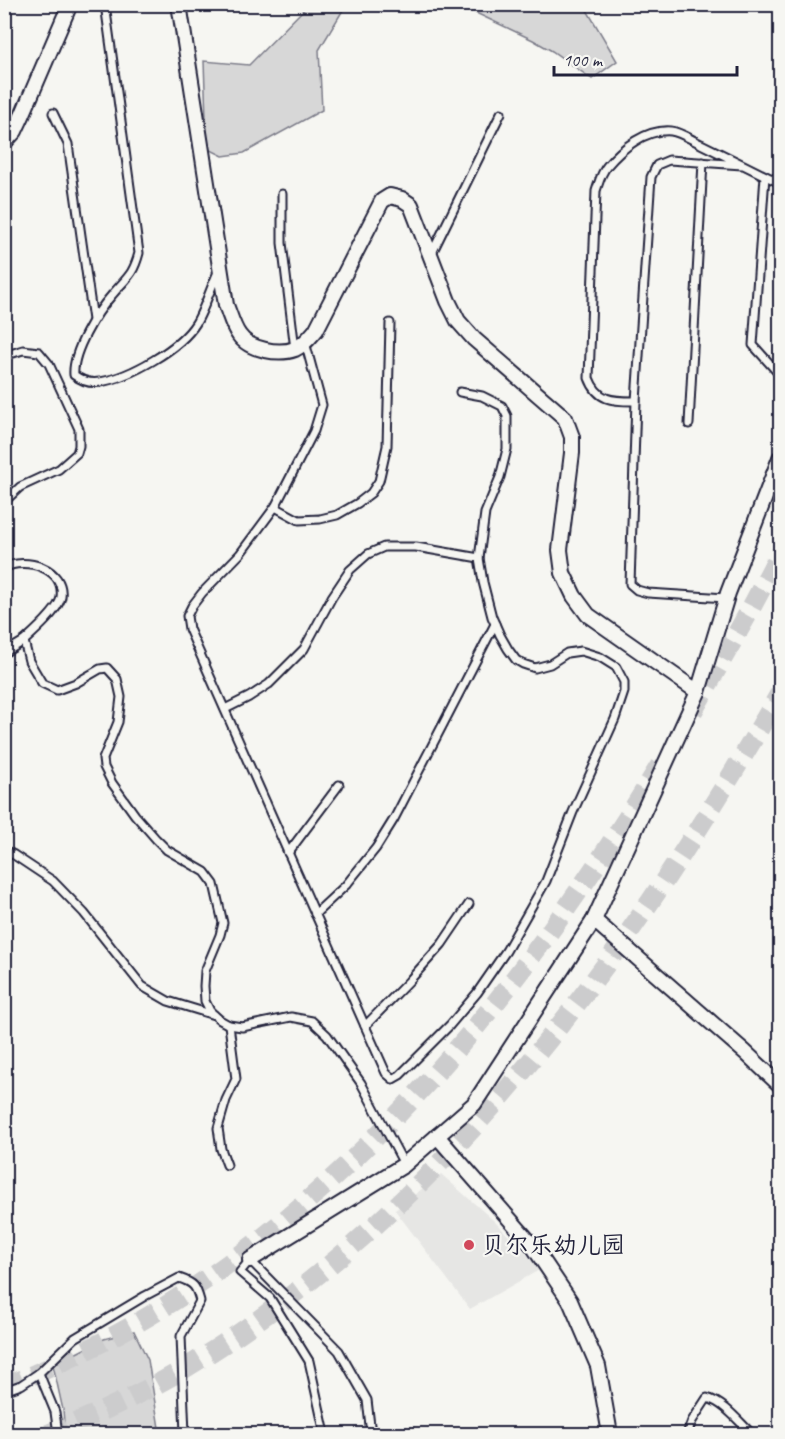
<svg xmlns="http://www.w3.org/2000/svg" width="785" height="1439" font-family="Caveat,'LXGW WenKai TC',sans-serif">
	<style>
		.built { fill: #e6e6e4 }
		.green { fill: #d7d7d7; stroke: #7c7c89; stroke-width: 1.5 }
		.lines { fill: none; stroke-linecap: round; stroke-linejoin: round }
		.secondary-tunnel { stroke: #cccccd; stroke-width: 20; stroke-dasharray: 20 10; stroke-linecap: butt }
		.lane-casing { stroke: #22223b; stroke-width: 11 }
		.street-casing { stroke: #22223b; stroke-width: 18 }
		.lane { stroke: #f6f6f2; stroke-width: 7 }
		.street { stroke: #f6f6f2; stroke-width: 14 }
		.poi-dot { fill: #d1495b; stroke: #f6f6f2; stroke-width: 2 }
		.labels { text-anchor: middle; stroke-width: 4.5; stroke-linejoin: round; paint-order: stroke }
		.poi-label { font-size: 24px; fill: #22223b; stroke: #f6f6f2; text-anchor: start }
	</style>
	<rect width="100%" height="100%" fill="#f6f6f2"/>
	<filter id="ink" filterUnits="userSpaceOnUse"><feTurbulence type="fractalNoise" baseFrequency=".0167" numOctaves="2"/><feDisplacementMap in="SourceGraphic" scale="12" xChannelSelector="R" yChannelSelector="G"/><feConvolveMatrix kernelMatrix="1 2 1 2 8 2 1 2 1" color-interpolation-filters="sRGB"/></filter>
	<g filter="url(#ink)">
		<polygon class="built" points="441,1174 493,1220 541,1269 470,1309 395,1210"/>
		<g class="green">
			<polygon points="308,5 346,5 319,50 322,110 244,153 223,156 207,148 204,61 249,65"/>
			<polygon points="459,5 584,5 617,61 592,79 552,51 533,40"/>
			<polygon points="134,1331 148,1360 160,1434 65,1434 63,1410 53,1365 104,1339"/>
		</g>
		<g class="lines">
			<g class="secondary-tunnel">
				<polyline points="693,711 749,612 780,553"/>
				<path d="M4,1387c52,-21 102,-45 150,-74 213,-128 381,-341 508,-551"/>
				<path d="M48,1434c50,-20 98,-42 144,-70 258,-159 439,-412 588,-671"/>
			</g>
			<g class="lane-casing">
				<g id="lane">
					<path d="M105,4l34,249c-6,23 -13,25 -27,42 -16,18 -40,57 -38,80 8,6 16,9 26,7 30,-5 80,-33 96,-59 8,-13 15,-36 22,-51"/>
					<polyline points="53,113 68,144 93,320"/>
					<path d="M742,165l-73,-5 -12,5 -6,12 -15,224c-22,0 -38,1 -47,-23l7,-187c3,-9 5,-18 11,-25 15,-18 39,-37 64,-35 9,1 21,9 30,13 26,13 53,26 79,39"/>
					<polyline points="765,176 753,345 780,375"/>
					<polyline points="282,194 282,243 295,349"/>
					<polyline points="431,255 501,113"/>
					<polyline points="305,342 322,405 314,431 275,507 240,554 202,593 192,606 187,616 189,629 365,1026 386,1073 393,1079 400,1075 450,1025 477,993 506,951 546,881 573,812 615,719 624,692 624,682 616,667 600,657 581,651 567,653 550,664 535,668 523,664 516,660 508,649 500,635 492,617 483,582 479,558 485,513 500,477 507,449 507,416 502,406 482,396 460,392"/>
					<polyline points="4,356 23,350 39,352 49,364 79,429 79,446 77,453 59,469 20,487 4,502"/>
					<polyline points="636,401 630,584 637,590 648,593 726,598"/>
					<polyline points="689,424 703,162"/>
					<polyline points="275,507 299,520 320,519 337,515 358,503 371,493 379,481 387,446 390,323"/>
					<path d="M4,568c21,-12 61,0 57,29 -2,13 -27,35 -37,44l5,20 13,22 15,7 19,-7 24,-14 7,-1 10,11 4,18 -3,25 -15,37 1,8 8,16 23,32 21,24 11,11 38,22 9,12 9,39 -3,12 -15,36 -1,15 1,15 5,10 10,9 9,5 13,2 49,-10 21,4 15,14 34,48 43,81"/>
					<polyline points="4,653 24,641"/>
					<polyline points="225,709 249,697 269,684 304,649 332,597 350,570 368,554 384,547 416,547 479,558"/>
					<polyline points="4,850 14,855 53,881 84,913 142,986 168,1001 214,1015"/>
					<polyline points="288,853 339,785"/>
					<polyline points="315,914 346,885 376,848 394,819 495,624"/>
					<polyline points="365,1026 409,981 442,944 469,904"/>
					<polyline points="227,1165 221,1149 218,1128 226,1100 236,1079 229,1025"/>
					<polyline points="39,1373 55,1412 58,1434"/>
					<path d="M4,1391l17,-6 18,-12 36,-35 70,-42 34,-18c15,5 17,8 21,23l-19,35 4,98"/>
					<polyline points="325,1434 309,1361 270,1298 240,1272 250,1260 339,1351 367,1400 371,1434"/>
					<path d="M687,1434l5,-13 15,-23c18,5 32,24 45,36"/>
				</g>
			</g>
			<g class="street-casing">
				<g id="street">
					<path d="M179,4l47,301c4,10 7,22 13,30 10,15 40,20 56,14 9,-4 15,-12 21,-19l66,-129 8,-5 12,3 9,6 37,96 10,20 16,18 91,79 7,19v16l-12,97 3,23 11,23 14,19 110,77 -104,228 -120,184 -70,61 -154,95"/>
					<polyline points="4,143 15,131 22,116 70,4"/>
					<polyline points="698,692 728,593 780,458"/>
					<polyline points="594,920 745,1052 780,1085"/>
					<polyline points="437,1136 533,1246 570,1301 598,1366 610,1434"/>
				</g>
			</g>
			<use href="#lane" class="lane"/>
			<use href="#street" class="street"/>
		</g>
	</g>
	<circle class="poi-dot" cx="469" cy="1245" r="6"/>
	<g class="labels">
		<g class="poi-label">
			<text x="481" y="1253">贝尔乐幼儿园</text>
		</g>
	</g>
	<rect width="785" height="1439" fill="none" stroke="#f6f6f2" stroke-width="24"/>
	<rect x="12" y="12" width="761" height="1415" fill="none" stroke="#22223b" stroke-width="2" filter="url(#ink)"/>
	<path d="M554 66v9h183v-9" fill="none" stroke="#22223b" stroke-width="3"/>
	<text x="563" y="66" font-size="18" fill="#22223b" stroke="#f6f6f2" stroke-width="4.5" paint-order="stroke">100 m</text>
</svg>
